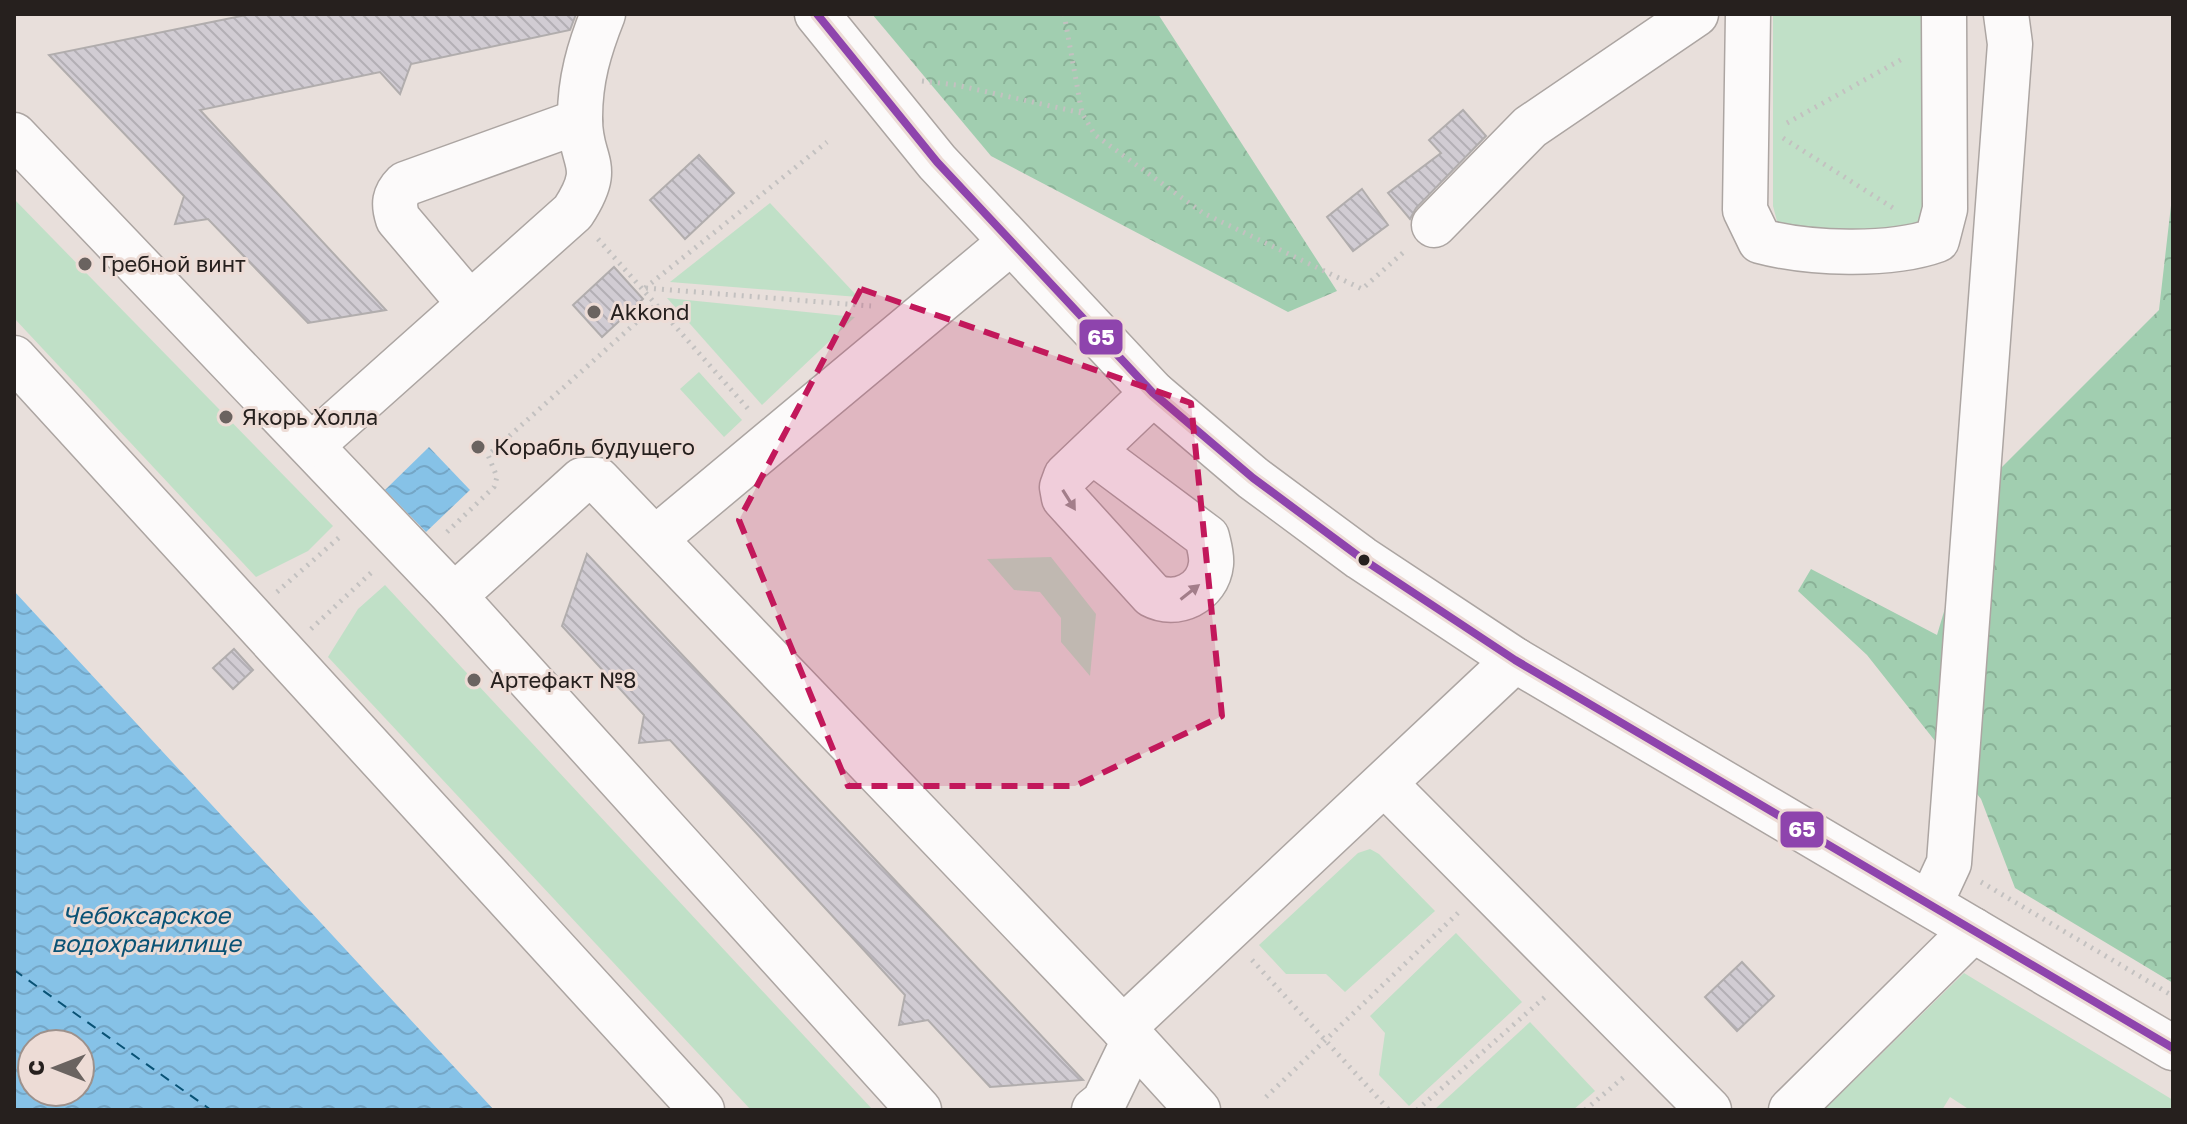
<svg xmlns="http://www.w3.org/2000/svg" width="2187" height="1124" font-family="'Golos Text',sans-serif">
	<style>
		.grass { fill: #c0e0c7 }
		.forest { fill: url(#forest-crowns) }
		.water { fill: url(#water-waves); fill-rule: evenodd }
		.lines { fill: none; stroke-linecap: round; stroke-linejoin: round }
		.ferry { stroke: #095275; stroke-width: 2; stroke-dasharray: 10 8; stroke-linecap: butt }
		.building { fill: url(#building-back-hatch); stroke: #b1adad; stroke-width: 2 }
		.minor-casing { stroke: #aca5a2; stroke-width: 47 }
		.path { stroke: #c3c1c0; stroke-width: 5; stroke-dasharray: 2 6; stroke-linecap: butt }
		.minor { stroke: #fcfafa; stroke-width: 44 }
		.bus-1-casing { stroke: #eddcd6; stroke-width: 14 }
		.bus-1 { stroke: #8e44ad; stroke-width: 8 }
		.oneway { fill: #9c9897 }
		.marked { fill: #c2185b; fill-opacity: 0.2; stroke: #c2185b; stroke-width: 6; stroke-dasharray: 16 10; stroke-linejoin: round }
		.poi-dot { fill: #6a6360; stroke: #eddcd6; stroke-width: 3 }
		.bus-dot { fill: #26201e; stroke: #eddcd6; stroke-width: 3 }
		.labels { text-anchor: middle; stroke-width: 6; stroke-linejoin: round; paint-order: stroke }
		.poi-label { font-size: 22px; fill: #26201e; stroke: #eddcd6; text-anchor: start }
		.water-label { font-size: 24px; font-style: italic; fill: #095275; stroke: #eddcd6 }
		.line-badge { stroke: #eddcd6; stroke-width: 3 }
		.badge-label { font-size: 22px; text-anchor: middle; font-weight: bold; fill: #fff }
	</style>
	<defs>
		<pattern id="forest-crowns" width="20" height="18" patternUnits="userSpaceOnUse" patternTransform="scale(2)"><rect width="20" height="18" fill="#a1ceb0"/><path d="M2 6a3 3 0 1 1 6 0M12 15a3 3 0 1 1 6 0" fill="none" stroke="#8ab197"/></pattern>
		<pattern id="water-waves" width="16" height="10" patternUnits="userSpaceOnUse" patternTransform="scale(2)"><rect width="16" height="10" fill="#86c2e7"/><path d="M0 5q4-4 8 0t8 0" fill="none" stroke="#74a6c6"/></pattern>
		<pattern id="building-back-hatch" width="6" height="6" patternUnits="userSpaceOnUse" patternTransform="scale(2)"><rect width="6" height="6" fill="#d1ccd3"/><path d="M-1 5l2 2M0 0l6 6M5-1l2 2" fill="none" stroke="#b3afb5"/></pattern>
	</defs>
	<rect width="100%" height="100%" fill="#e8dfdb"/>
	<g class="grass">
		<path d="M1773,14h151l1,184 -8,26c-31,13 -108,15 -139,1l-5,-19z"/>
		<polygon points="14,199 333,526 308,551 256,577 14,318"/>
		<polygon points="770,203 858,297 670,282"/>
		<polygon points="667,298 855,317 762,405"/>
		<polygon points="699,372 742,420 724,437 680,389"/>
		<polygon points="1051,557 1096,614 1090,676 1061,642 1061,618 1040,592 1014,590 987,559"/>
		<polygon points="385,585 873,1110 751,1110 328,657 358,609"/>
		<polygon points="1370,849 1379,854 1435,911 1345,992 1326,974 1286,974 1259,945 1358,853"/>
		<polygon points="1456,933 1522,1002 1409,1106 1379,1075 1385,1033 1370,1016"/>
		<polygon points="1964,973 2173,1100 2173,1110 1970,1110 1950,1097 1942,1110 1824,1110"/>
		<polygon points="1530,1022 1595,1091 1573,1110 1434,1110"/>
	</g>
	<g class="forest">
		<polygon points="872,14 1158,14 1337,291 1288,312 991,156"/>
		<polygon points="2173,188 2173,983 2015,888 1981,799 1867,655 1798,591 1811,569 1937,635 1981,488 2159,310"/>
	</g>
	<g class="water">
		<polygon points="429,447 470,490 426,532 385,490"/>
		<path d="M14,591l480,519h-480zM32,1044h48v48h-48z"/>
	</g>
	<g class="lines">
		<polyline class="ferry" points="14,970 211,1110"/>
	</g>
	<g class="building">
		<polygon points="251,14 576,14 570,30 411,64 400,94 380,72 200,110 386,310 308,323 208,219 175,224 184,196 49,55"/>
		<polygon points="1463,110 1486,136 1416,208 1410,219 1388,193 1441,153 1429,140"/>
		<polygon points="699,155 734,193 685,239 650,200"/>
		<polygon points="1362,189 1388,225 1353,251 1327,217"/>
		<polygon points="614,267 643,299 602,337 573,305"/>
		<polygon points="587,554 889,874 1083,1080 990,1087 928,1020 899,1025 905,995 838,922 670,740 639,743 644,715 562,626"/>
		<polygon points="234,649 253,670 233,689 213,668"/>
		<polygon points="1742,962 1774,996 1737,1031 1705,997"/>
	</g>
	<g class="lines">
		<g class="minor-casing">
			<g id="minor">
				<polyline points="817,14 937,162 1153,393 1253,478 1361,558 1515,660 2173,1048"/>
				<path d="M1748,14l-3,196 15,31c48,13 130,16 177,-1l8,-31 -1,-195"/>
				<polyline points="14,135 454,596 919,1110"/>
				<polyline points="1434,225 1530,127 1696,14"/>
				<path d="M470,304l-72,-85c-5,-15 -4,-24 7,-35l175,-63"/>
				<polyline points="14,358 702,1110"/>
				<path d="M312,445l261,-233c32,-49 6,-48 7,-95 0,-37 9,-68 23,-103"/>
				<path d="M1093,452l114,85c2,9 5,18 4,27 -3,29 -35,44 -59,31l-88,-97 -2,-11 4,-11 87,-83"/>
				<polyline points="656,538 1011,242"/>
				<polyline points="454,596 582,480 598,480 1123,1028 1515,660"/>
				<polyline points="1385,784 1709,1110"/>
				<polyline points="1930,904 1949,863 2010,44 2006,14"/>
				<polyline points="1123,1028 1198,1110"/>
				<polyline points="1094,1110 1104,1102 1134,1040"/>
				<polyline points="1791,1110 1973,930"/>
			</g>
		</g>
		<g class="path">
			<polyline points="1064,14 1082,113 1095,135 1203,213 1362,289 1406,250"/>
			<polyline points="922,81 956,85 1082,113"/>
			<polyline points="1787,123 1904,58"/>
			<polyline points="1783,138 1893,208"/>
			<polyline points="598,239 750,411"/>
			<polyline points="645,288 827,142"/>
			<polyline points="646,288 871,306"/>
			<polyline points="447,532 494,487 497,477 488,455 658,303"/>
			<polyline points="277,592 342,535"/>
			<polyline points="311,629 374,570"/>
			<polyline points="1981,882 2173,996"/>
			<polyline points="1252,960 1389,1110"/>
			<polyline points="1266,1097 1459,912"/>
			<polyline points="1417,1110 1545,997"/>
			<polyline points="1585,1110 1624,1077"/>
		</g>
		<use href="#minor" class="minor"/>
		<g class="bus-1-casing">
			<polyline id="bus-1" points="817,14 937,162 1153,393 1253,478 1361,558 1515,660 2173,1048"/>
		</g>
		<use href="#bus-1" class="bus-1"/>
	</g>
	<defs><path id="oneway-solid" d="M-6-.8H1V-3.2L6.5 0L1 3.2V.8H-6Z" transform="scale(2)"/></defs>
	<g class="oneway">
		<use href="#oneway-solid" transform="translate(1069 500) rotate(58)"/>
		<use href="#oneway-solid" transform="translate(1190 592) rotate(-38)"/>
	</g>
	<path class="marked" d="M861,289l330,114 31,313 -147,70h-227l-109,-266z"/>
	<g class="poi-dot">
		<circle cx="85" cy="264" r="8"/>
		<circle cx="594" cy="312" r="8"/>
		<circle cx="226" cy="417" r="8"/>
		<circle cx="478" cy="447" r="8"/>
		<circle cx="474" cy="680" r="8"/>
	</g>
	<circle class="bus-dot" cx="1364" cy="560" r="7"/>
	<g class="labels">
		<g class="poi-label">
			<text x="101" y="272">Гребной винт</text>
			<text x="610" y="320">Akkond</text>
			<text x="242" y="425">Якорь Холла</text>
			<text x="494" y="455">Корабль будущего</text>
			<text x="490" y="688">Артефакт №8</text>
		</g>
		<g class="water-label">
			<text x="146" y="924">Чебоксарское<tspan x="146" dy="28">водохранилище</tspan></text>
		</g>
	</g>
	<g class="line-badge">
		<rect x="1078" y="318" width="46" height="38" rx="8" fill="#8e44ad"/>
		<rect x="1779" y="810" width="46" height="39" rx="8" fill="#8e44ad"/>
	</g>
	<g class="badge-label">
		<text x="1101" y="345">65</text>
		<text x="1802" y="837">65</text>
	</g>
	<rect width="2187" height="1124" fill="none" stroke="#26201e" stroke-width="32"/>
	<g transform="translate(56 1068) rotate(270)"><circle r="38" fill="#eddcd6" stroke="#9d918c" stroke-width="2"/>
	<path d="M0-6L14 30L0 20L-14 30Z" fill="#6a6360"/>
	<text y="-12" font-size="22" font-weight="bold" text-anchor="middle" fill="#26201e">С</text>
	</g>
</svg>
